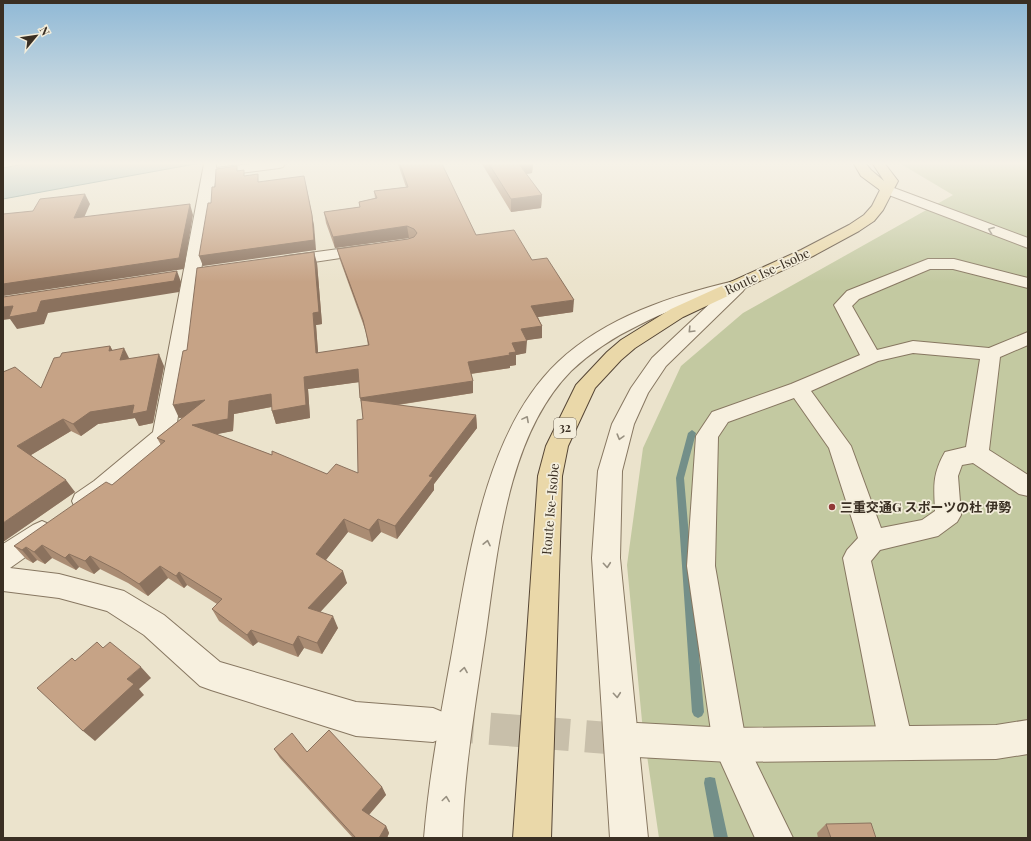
<svg xmlns="http://www.w3.org/2000/svg" width="1031" height="841" font-family="'Playfair Display','Noto Sans JP',serif">
	<style>
		.green { fill: #c3c9a1 }
		.water { fill: #acc1bb; stroke: #738f89 }
		.lines { fill: none; stroke-linecap: round; stroke-linejoin: round }
		.stream { fill: #738f89; fill-rule: evenodd }
		.minor-tunnel { stroke: #c8bfaa; stroke-width: 32; stroke-dasharray: 32 16; stroke-linecap: butt }
		.pedestrian-casing { stroke: #877761; stroke-width: 2 }
		.minor-casing { stroke: #877761; stroke-width: 2 }
		.tertiary-casing { stroke: #877761; stroke-width: 2 }
		.primary-casing { stroke: #564635; stroke-width: 2 }
		.pedestrian { fill: #f7f0df; fill-rule: evenodd }
		.minor { fill: #f7f0df; fill-rule: evenodd }
		.tertiary { fill: #f7f0df; fill-rule: evenodd }
		.primary { fill: #ead8a9; fill-rule: evenodd }
		.wall { fill: #aa8c73; fill-rule: evenodd }
		.shaded-wall { fill: #8b725e }
		.building { fill: #c6a386; stroke: #8b725e }
		.oneway { stroke: #989081 }
		.poi-dot { fill: #913a37; stroke: #f3eddb; stroke-width: 1.5 }
		.labels { text-anchor: middle; stroke-width: 3.5; stroke-linejoin: round; paint-order: stroke }
		.shield { fill: #f3eddb; stroke: #72685a; stroke-width: 1 }
		.shield-label { font-size: 12px; font-weight: bold; fill: #3a2f23 }
		.street-label { font-size: 13px; fill: #3a2f23; stroke: #f3eddb }
		.poi-label { font-size: 13px; font-weight: bold; fill: #3a2f23; stroke: #f3eddb; text-anchor: start }
	</style>
	<rect width="100%" height="100%" fill="#ebe3cc"/>
	<polygon class="green" points="901,164 1028,164 1028,838 659,838 642,721 627,565 643,448 681,366 743,313 953,195"/>
	<polygon class="water" points="24,164 195,164 3,199 3,168"/>
	<g class="lines">
		<g class="stream">
			<polygon points="692,430 696,433 684,478 704,712 702,716 698,718 694,716 692,712 676,478 688,433"/>
			<polygon points="710,777 715,778 716,783 728,838 714,838 704,783 705,778"/>
		</g>
		<polyline class="minor-tunnel" points="442,725 634,740"/>
		<g class="pedestrian-casing">
			<path id="pedestrian" d="M928,259h26l74,19v10l-75,-19h-23l-71,30 -7,7 25,44 36,-9 76,7 39,-16v13l-28,12 -11,93 39,25v21l-9,-2 -46,-31 -11,2 -4,11 3,39 -4,7 -19,14 -58,14 -9,11 42,182 -5,12 -12,5 -12,-5 -5,-12 -36,-185 4,-8 11,-12 -29,-90 -35,-50 -66,24 -10,15 -3,129 31,176 47,96h-38l-42,-93 -26,-179 9,-130 16,-24 79,-28 69,-29 -26,-50 13,-14zM913,353l67,6 -14,88 -21,5c-13,23 -11,34 -10,59l-13,9 -41,8 -30,-82 -40,-55 67,-30z"/>
		</g>
		<g class="minor-casing">
			<g id="minor">
				<path d="M204,164h12v4l34,-4h35l-2,3 -4,1 -63,8 -41,259 -3,6c-15,13 -71,69 -88,70 -2,0 -6,-2 -9,-3l-3,-7 3,-7 19,-13 59,-49z"/>
				<polygon points="368,245 374,247 376,250 374,253 287,266 281,264 279,261 281,258 287,256"/>
				<polygon points="42,521 51,525 55,532 51,539 10,568 59,574 124,591 164,615 220,662 356,702 433,708 445,713 450,725 445,737 433,742 356,736 211,690 200,686 144,635 107,611 59,598 3,591 3,544 33,525"/>
				<polygon points="1028,720 1028,754 996,759 730,762 637,757 625,752 620,740 625,728 637,723 730,728 996,725"/>
			</g>
		</g>
		<g class="tertiary-casing">
			<g id="tertiary">
				<polygon points="886,185 1028,238 1028,248 881,192 879,189 881,186"/>
				<path d="M734,281l9,2 3,4 -3,4 -77,75 -18,27 -14,31 -12,47 -2,87 28,280h-38l-18,-280 6,-87 14,-47 19,-36 21,-30 67,-63c-28,7 -55,17 -80,30 -25,12 -48,27 -68,46 -63,64 -73,176 -85,261 -10,69 -22,137 -24,206h-38c5,-61 16,-120 27,-180 17,-95 33,-226 107,-296 48,-45 113,-66 176,-81z"/>
			</g>
		</g>
		<g class="primary-casing">
			<polygon id="primary" points="854,164 866,164 871,170 884,181 873,164 885,164 898,181 883,210 874,221 859,231 813,256 683,317 635,348 621,360 595,388 568,446 562,476 551,838 513,838 538,476 546,446 576,385 607,352 621,340 671,309 801,250 849,225 864,215 872,206 880,190 861,176"/>
		</g>
		<use href="#pedestrian" class="pedestrian"/>
		<use href="#minor" class="minor"/>
		<use href="#tertiary" class="tertiary"/>
		<use href="#primary" class="primary"/>
	</g>
	<g class="wall">
		<path d="M398,164h44l34,71 56,25 41,52 -35,5 4,9v12l-16,2v13l-10,2v10l-6,1v2l-39,6 2,7v12l-75,12 78,10 1,13 -43,56v6l-37,49 -16,-7 -9,10 -24,-10 -22,28 21,23 -27,29 18,16 -16,26 -18,-6 -6,9 -40,-15 -5,4 -34,-25 -7,-12 5,-5 -30,-19 -3,3 -16,-10 -20,18 -20,-13 -28,-14 -6,5 -15,-7 -3,3 -24,-12 -7,6 -8,-4 -4,3 -7,-4 -12,-13 98,-61 49,-40 -4,-7 25,-20h-3l8,-68 130,-87 5,61 -6,1 2,28 50,-7 -2,-14 -26,-72 -3,-11 71,-10 2,-1h-1l-74,10 -9,-25 -2,-11 36,-5 -1,-5 16,-4 -1,-7 32,-4zM359,382l4,37 -5,54 -31,1 -55,-19 -56,-21 17,-3 1,-17 38,-7v4l4,13 34,-6 -2,-29z"/>
		<polygon points="482,164 533,164 532,173 526,174 542,195 541,208 511,212"/>
		<polygon points="110,346 112,350 129,359 164,366 153,423 139,426 135,418 98,424 81,436 71,431 31,455 75,492 3,542 41,388 60,357"/>
		<polygon points="274,749 307,752 382,787 386,795 369,815 386,826 389,833 387,838 353,838 280,758"/>
		<polygon points="826,824 876,838 818,838 817,833"/>
	</g>
	<g class="shaded-wall">
		<polygon points="518,164 533,164 532,173 518,175"/>
		<polygon points="306,185 314,225 316,250 203,266 199,256"/>
		<polygon points="85,194 90,204 79,229 74,218"/>
		<polygon points="542,195 541,208 511,212 511,199"/>
		<polygon points="190,204 193,215 184,269 3,296 3,284"/>
		<polygon points="407,226 409,238 335,248 333,237"/>
		<polygon points="314,252 317,263 322,324 316,325 319,365 316,353 313,313"/>
		<polygon points="177,271 181,282 179,292 48,313 44,324 17,329 10,319 3,320 3,307 41,301"/>
		<polygon points="574,300 573,312 531,318 531,306"/>
		<polygon points="542,326 542,338 521,341 521,329"/>
		<polygon points="527,341 526,353 516,355 516,365 510,366 510,368 469,374 468,362 512,343"/>
		<polygon points="110,346 117,358 109,351"/>
		<polygon points="124,348 130,360 120,360"/>
		<polygon points="159,354 164,366 153,423 139,426 135,418 98,424 81,436 73,424"/>
		<polygon points="358,369 360,382 308,389 310,418 276,424 272,411 304,377"/>
		<polygon points="473,381 473,393 363,410 360,398"/>
		<polygon points="271,394 276,406 234,414 233,431 198,438 192,425 229,401"/>
		<polygon points="205,400 210,412 179,418 173,405"/>
		<polygon points="476,415 477,428 434,484 434,490 397,539 395,526 429,476"/>
		<polygon points="63,419 71,431 26,458 17,446"/>
		<polygon points="66,480 75,492 3,542 3,523"/>
		<polygon points="344,519 348,532 321,566 316,554"/>
		<polygon points="378,519 381,532 372,542 369,530"/>
		<polygon points="42,545 52,558 45,564 34,552"/>
		<polygon points="26,547 37,560 33,563 22,550"/>
		<polygon points="69,554 79,567 76,570 65,558"/>
		<polygon points="90,556 100,569 94,574 85,561"/>
		<polygon points="160,566 168,578 148,596 139,584"/>
		<polygon points="343,571 347,583 313,620 308,608"/>
		<polygon points="179,572 187,585 184,588 176,576"/>
		<polygon points="333,616 338,628 322,654 317,643"/>
		<polygon points="251,630 258,642 253,646 247,635"/>
		<polygon points="298,636 304,648 298,657 293,645"/>
		<polygon points="141,667 151,678 139,689 144,695 95,741 83,731 127,679"/>
		<polygon points="382,787 386,795 366,818 362,810"/>
		<polygon points="386,826 389,833 387,838 379,838"/>
	</g>
	<g class="building">
		<polygon points="400,164 442,164 476,235 514,230 532,260 547,258 574,300 531,306 542,326 521,329 527,341 512,343 516,352 509,353 510,355 468,362 473,381 360,398 358,369 304,377 306,405 272,411 271,394 229,401 228,419 192,425 272,455 272,451 327,474 336,464 358,473 357,420 363,419 361,400 476,415 429,476 433,477 395,526 378,519 369,530 344,519 316,554 343,571 308,608 333,616 317,643 298,636 293,645 251,630 247,635 212,609 222,599 179,572 176,576 160,566 139,584 119,571 90,556 85,561 69,554 65,558 42,545 34,552 26,547 22,550 14,546 106,482 112,485 165,441 157,438 205,400 173,405 183,351 187,350 197,268 314,252 319,312 313,313 316,353 369,345 363,320 337,249 408,239 414,237 417,233 414,229 407,226 333,237 324,212 360,207 359,202 377,198 374,191 408,187"/>
		<polygon points="489,164 519,164 542,195 511,199"/>
		<polygon points="237,166 237,171 244,170 244,176 258,174 258,182 304,176 312,215 314,240 199,256 208,203 211,203 212,187 215,187 216,169"/>
		<polygon points="85,194 74,218 190,204 179,258 3,284 3,214 33,211 40,199"/>
		<polygon points="177,271 174,281 41,301 37,312 9,317 13,306 3,307 3,297"/>
		<polygon points="110,346 109,351 124,348 120,360 159,354 147,411 132,414 134,405 90,412 73,424 63,419 17,446 66,480 3,523 3,372 15,367 41,388 54,358 60,357 62,353"/>
		<polygon points="97,642 103,648 110,642 141,667 127,679 134,684 83,731 37,688 72,658 75,661"/>
		<polygon points="329,730 382,787 362,810 386,826 379,838 356,838 274,749 292,733 307,752"/>
		<polygon points="871,823 876,838 831,838 826,824"/>
	</g>
	<defs><path id="oneway-chevron" d="M-2-3.5L2.5 0L-2 3.5" fill="none" stroke-width="1.6" stroke-linecap="round" stroke-linejoin="round"/></defs>
	<g class="oneway">
		<use href="#oneway-chevron" transform="translate(991 230) rotate(-159)"/>
		<use href="#oneway-chevron" transform="translate(691 330) rotate(134)"/>
		<use href="#oneway-chevron" transform="translate(526 419) rotate(-62)"/>
		<use href="#oneway-chevron" transform="translate(620 437) rotate(106)"/>
		<use href="#oneway-chevron" transform="translate(487 543) rotate(-78)"/>
		<use href="#oneway-chevron" transform="translate(607 565) rotate(85)"/>
		<use href="#oneway-chevron" transform="translate(464 670) rotate(-81)"/>
		<use href="#oneway-chevron" transform="translate(617 695) rotate(85)"/>
		<use href="#oneway-chevron" transform="translate(446 799) rotate(-82)"/>
	</g>
	<linearGradient id="sky" x2="0" y2="1"><stop stop-color="#90b9d6"/><stop offset="0.58" stop-color="#f6f2e8"/><stop offset="1" stop-color="#f6f2e8" stop-opacity="0"/></linearGradient>
	<rect width="1031" height="282" fill="url(#sky)"/>
	<circle class="poi-dot" cx="832" cy="507" r="4"/>
	<g class="labels">
		<rect class="shield" x="554" y="418" width="22" height="20" rx="3"/>
		<g class="shield-label">
			<text x="565" y="432">32</text>
		</g>
		<g class="street-label">
			<text transform="translate(767 271) rotate(-25)" y="5">Route Ise-Isobe</text>
			<text transform="translate(550 509) rotate(-85)" y="5">Route Ise-Isobe</text>
		</g>
		<g class="poi-label">
			<text x="840" y="512">三重交通G スポーツの杜 伊勢</text>
		</g>
	</g>
	<rect width="1031" height="841" fill="none" stroke="#3a2f23" stroke-width="8"/>
	<g transform="translate(36 36) rotate(61)" stroke="#f3eddb" stroke-width="3" paint-order="stroke">
	<path d="M0-3L7 15L0 10L-7 15Z" fill="#3a2f23"/>
	<text y="-6" font-size="11" font-weight="bold" text-anchor="middle" fill="#3a2f23">N</text>
	</g>
</svg>
